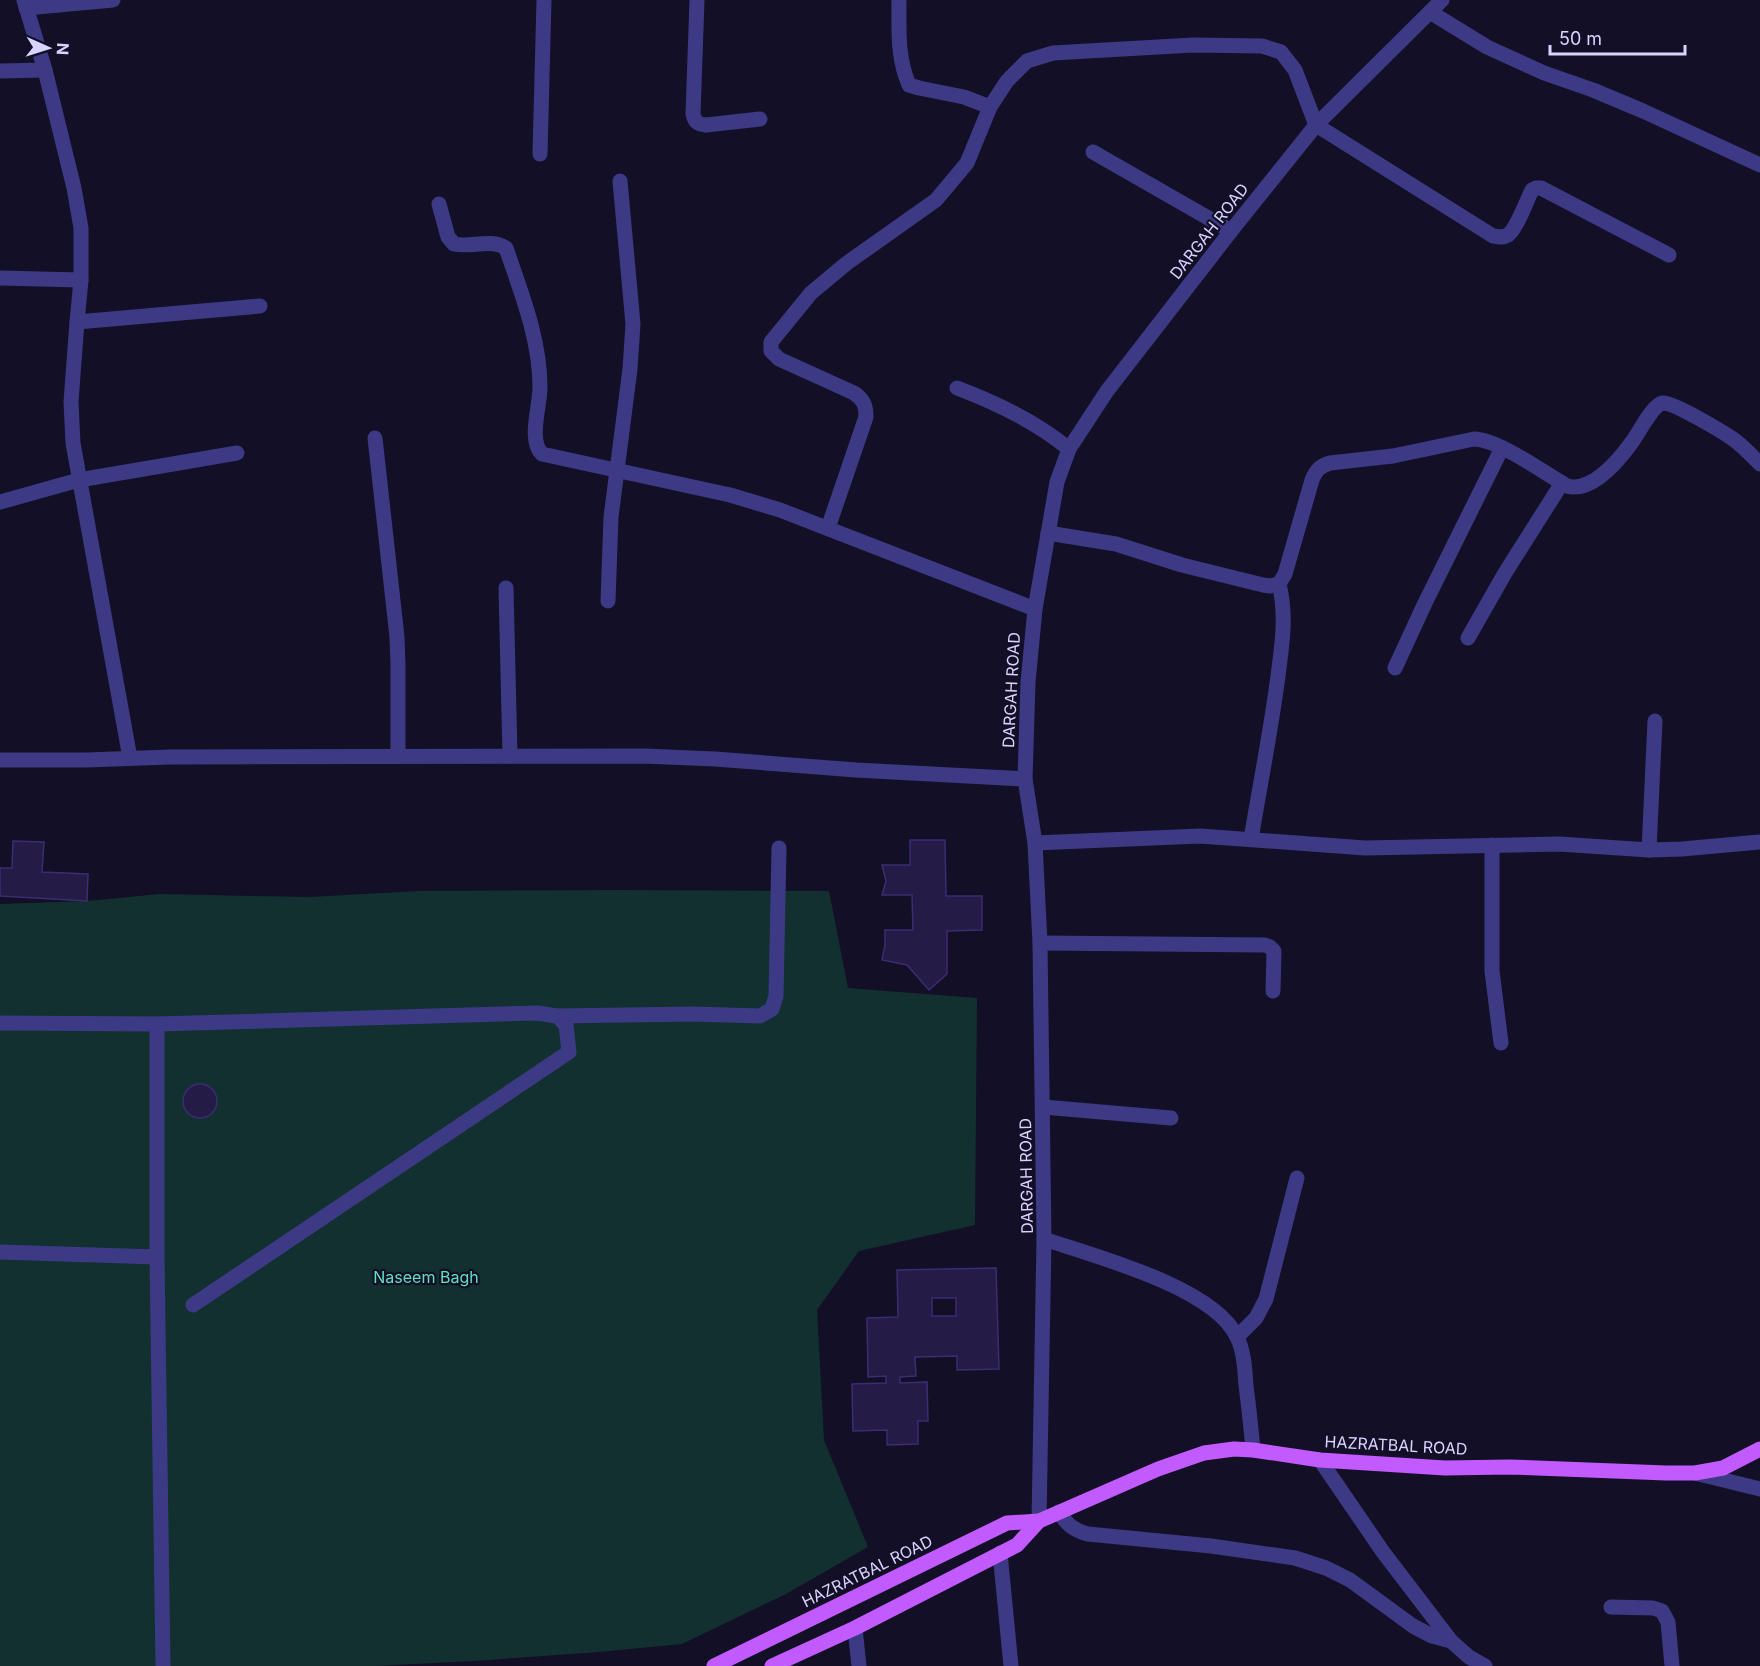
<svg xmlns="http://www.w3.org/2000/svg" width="1760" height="1666" font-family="Inter,sans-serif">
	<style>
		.green { fill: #12302f }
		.building { fill: #241b47; stroke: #3b2d73; stroke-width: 1.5; fill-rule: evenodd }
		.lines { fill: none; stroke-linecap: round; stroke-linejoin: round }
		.minor { stroke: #3d3a85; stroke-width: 15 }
		.major { stroke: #c25bff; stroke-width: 15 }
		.labels { text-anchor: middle; stroke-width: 4.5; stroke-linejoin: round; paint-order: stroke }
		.street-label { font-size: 16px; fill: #d9d4ff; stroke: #130f26 }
		.park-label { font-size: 16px; fill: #5fe0c0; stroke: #130f26 }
	</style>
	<rect width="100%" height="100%" fill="#130f26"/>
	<polygon class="green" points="621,890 829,891 848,988 977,998 975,1225 859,1251 817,1310 824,1440 868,1547 786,1594 682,1644 599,1652 474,1661 375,1666 0,1666 0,904 87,901 160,894 310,897 418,891"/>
	<g class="building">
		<polygon points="910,840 945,840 946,896 982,896 982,930 947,931 947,974 929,990 907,965 882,960 885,945 885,930 913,930 912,895 882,895 886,881 882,865 910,865"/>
		<polygon points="13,841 44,842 42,872 88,874 87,901 0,896 0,868 12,868"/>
		<circle cx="200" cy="1101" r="17"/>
		<path d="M996,1268l3,101 -42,1v-14l-42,1 1,19 -16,1v6l27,-1 1,39h-10v23l-31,1v-15l-34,1 -1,-47 34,-1v-7l-18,1 -1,-59 31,-1 -1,-47zM932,1298h24v18h-24z"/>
	</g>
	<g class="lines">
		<g class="minor">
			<polyline points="24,0 45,70 74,188 81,228 81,280 77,322 71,402 73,443 130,758"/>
			<path d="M697,0l-4,114c2,9 5,10 13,11l54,-6"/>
			<path d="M899,0c0,29 -2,57 10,85l10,3 45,9 26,10"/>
			<polyline points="26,8 113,0"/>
			<polyline points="1430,12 1487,47 1544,73 1593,90 1643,111 1760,165"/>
			<polyline points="0,71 45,70"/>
			<polyline points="1093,152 1231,231"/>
			<polyline points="540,154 544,0"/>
			<path d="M439,204l9,33 6,7c17,4 36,-6 52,4 15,44 34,91 34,139 0,20 -12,53 2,67l188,41 50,15 255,99"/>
			<polyline points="0,278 81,280"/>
			<polyline points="77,322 260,306"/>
			<path d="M957,388c40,15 78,33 112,61"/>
			<polyline points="375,438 397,637 398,665 398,756"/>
			<polyline points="0,502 79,480 237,453"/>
			<path d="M828,528l38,-111c0,-11 -2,-17 -12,-24l-75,-34 -8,-8v-9l40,-49 36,-30 89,-63 31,-37 23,-56 17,-26 20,-20 26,-8 140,-8 69,1 19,6 14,18 21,55 177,111c6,1 10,2 15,-1 9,-7 18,-33 24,-45l4,-2h5l128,67"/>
			<polyline points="1048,533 1116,544 1182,565 1263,585 1270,586 1279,584"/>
			<polyline points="506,588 510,756"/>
			<polyline points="608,601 611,517 630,369 633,324 620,181"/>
			<polyline points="1468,638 1505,573 1562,483"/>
			<polyline points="1395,668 1425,603 1502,448"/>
			<polyline points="0,760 86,760 170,757 644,756 715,759 856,770 1025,779"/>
			<path d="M1251,839c9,-54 20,-109 27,-163 4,-32 9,-60 1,-92l6,-10 27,-94c4,-10 8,-14 18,-17l63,-7 81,-17c26,1 70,34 93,47 25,7 52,-26 65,-44 7,-9 20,-37 31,-39 10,-1 60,29 70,36 10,7 18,16 27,25"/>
			<polyline points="1035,843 1200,836 1365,848 1559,844 1649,850 1682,849 1760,842"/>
			<polyline points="1492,845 1492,971 1501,1043"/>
			<polyline points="1649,850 1655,721"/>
			<polyline points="1040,943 1265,945 1270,947 1274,951 1273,991"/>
			<polyline points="557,1016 693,1014 760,1016 772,1009 776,996 779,848"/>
			<polyline points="0,1023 157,1024 537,1013 557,1016 566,1025 569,1052 193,1305"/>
			<polyline points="157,1024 157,1257 163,1666"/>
			<polyline points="1043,1107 1171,1118"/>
			<path d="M1044,1239c50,17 170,48 193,98 7,14 8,33 9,49 3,21 5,43 7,64"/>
			<polyline points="0,1252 157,1257"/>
			<polyline points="1237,1337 1256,1318 1266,1299 1297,1178"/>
			<polyline points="1320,1460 1383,1552 1451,1641 1469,1657 1485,1666"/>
			<polyline points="1695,1473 1760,1489"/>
			<path d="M1059,1512c8,13 15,18 29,22l123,12 84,12 31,10 24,12 63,46 19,10 19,5"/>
			<polyline points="1039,1521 1044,1239 1040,943 1035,843 1025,779 1028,682 1035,609 1057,482 1069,449 1107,391 1231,231 1316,125 1442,0"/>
			<polyline points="1000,1553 1011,1666"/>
			<polyline points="1611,1607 1653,1608 1662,1611 1668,1622 1672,1666"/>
			<polyline points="855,1628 859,1666"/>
		</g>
		<g class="major">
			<polyline points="714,1666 1007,1523 1039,1521 1158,1469 1204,1453 1234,1449 1253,1450 1320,1460 1445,1468 1510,1467 1666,1473 1695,1473 1723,1468 1760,1449"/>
			<polyline points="772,1666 855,1628 1017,1545 1039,1521"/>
		</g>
	</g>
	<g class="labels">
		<g class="street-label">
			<text transform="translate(1209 231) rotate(-52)" y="6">DARGAH ROAD</text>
			<text transform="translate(1011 690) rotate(-87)" y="6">DARGAH ROAD</text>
			<text transform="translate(1026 1176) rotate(-91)" y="6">DARGAH ROAD</text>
			<text transform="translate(1396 1445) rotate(3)" y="6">HAZRATBAL ROAD</text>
			<text transform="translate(867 1571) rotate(-26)" y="6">HAZRATBAL ROAD</text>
		</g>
		<g class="park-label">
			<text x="426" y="1283">Naseem Bagh</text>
		</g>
	</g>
	<g transform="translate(48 48) rotate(93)" stroke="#130f26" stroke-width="4.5" paint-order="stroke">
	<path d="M0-4.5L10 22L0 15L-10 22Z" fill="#d9d4ff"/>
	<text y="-9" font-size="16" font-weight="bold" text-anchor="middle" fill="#d9d4ff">N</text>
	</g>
	<path d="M1550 45v9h135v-9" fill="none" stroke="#d9d4ff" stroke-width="3"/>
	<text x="1559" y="45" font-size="18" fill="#d9d4ff" stroke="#130f26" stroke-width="4.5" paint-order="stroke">50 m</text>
</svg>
